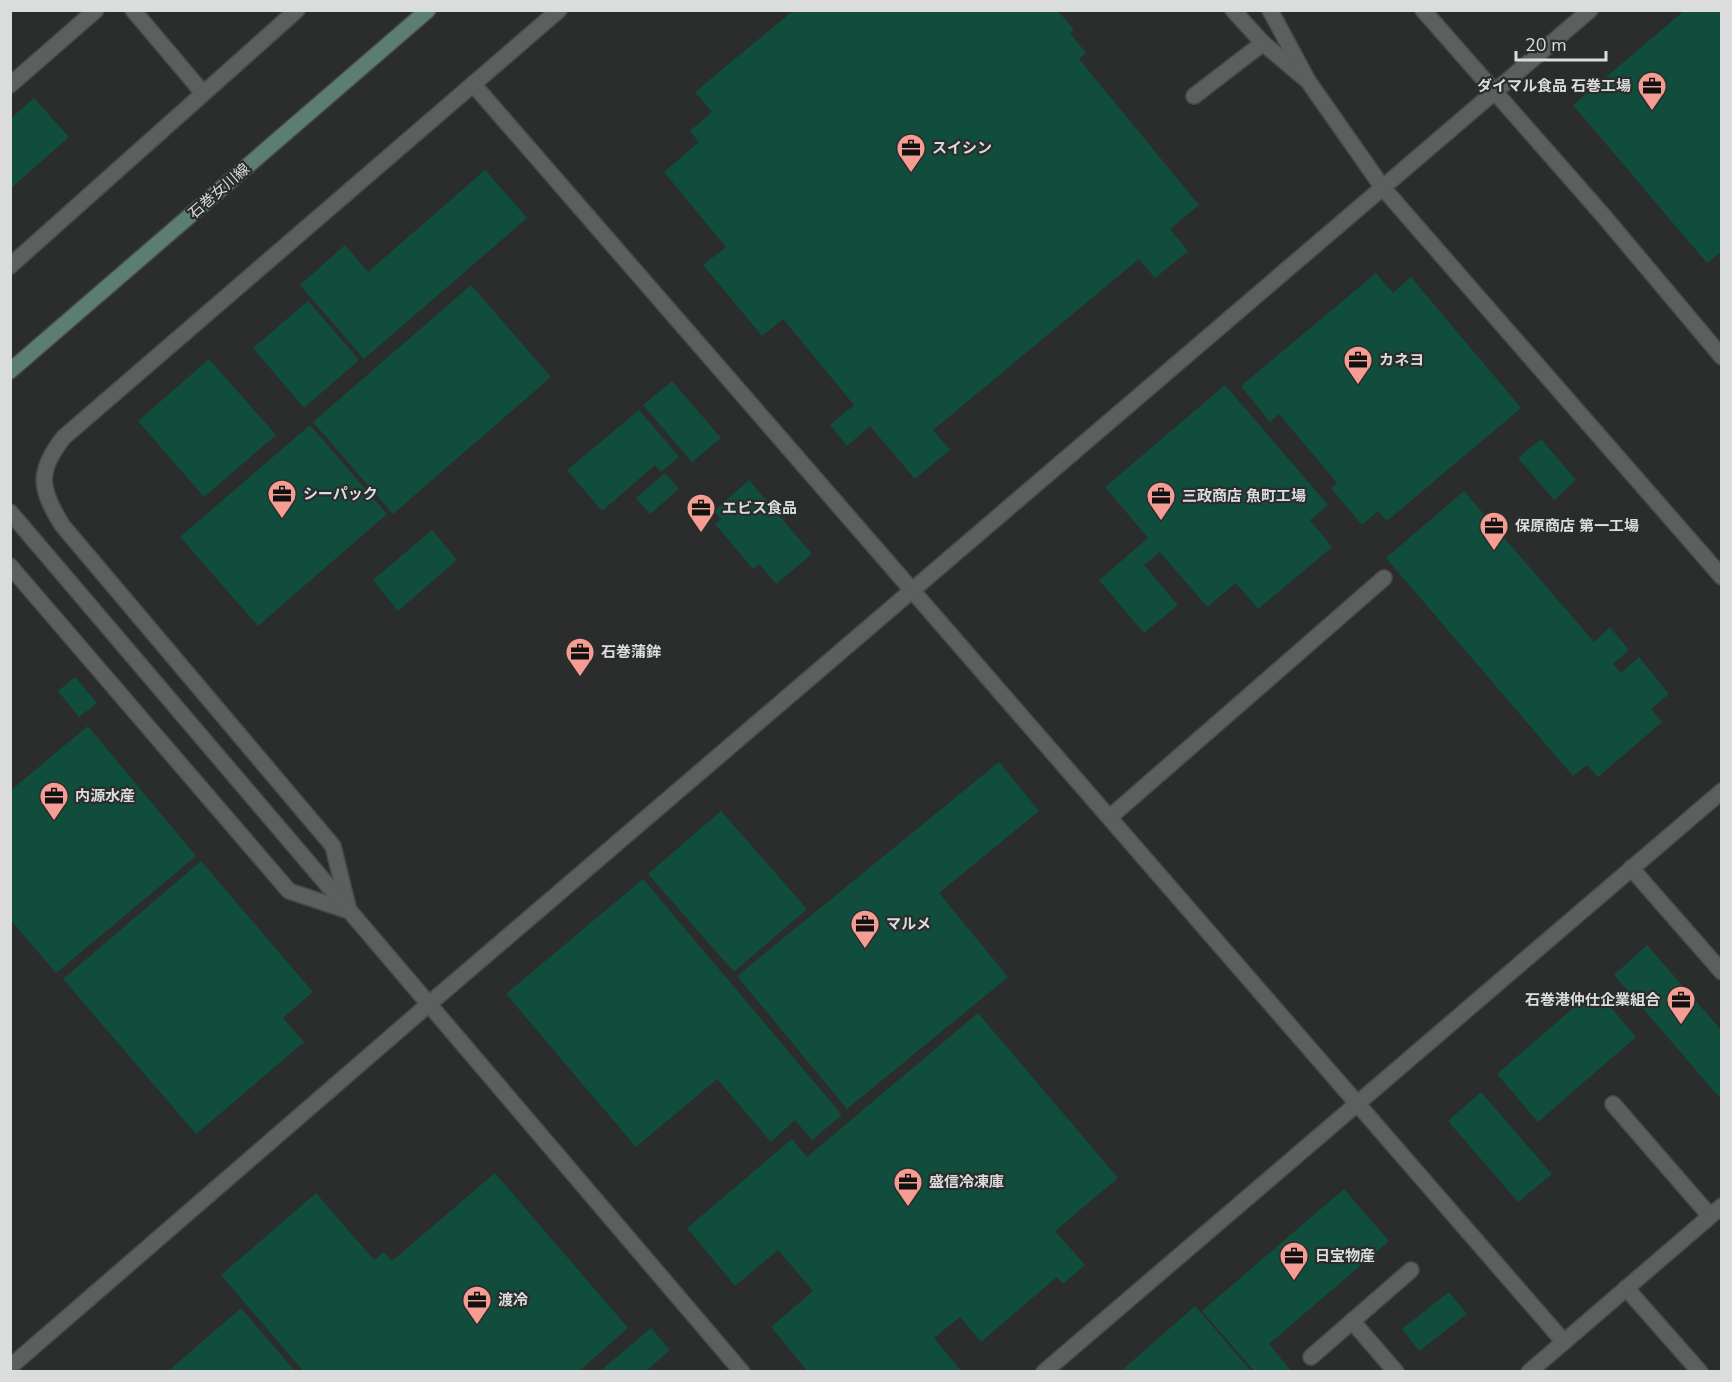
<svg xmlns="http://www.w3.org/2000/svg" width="1732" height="1382" font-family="'Nunito Sans','Noto Sans JP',sans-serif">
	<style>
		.building { fill: #104d3c }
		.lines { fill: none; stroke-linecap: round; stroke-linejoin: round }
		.service-casing { stroke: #474a49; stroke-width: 18 }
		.minor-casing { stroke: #474a49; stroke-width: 18 }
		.tertiary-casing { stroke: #474a49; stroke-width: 18 }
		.secondary-casing { stroke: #474a49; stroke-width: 18 }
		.service { stroke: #5b5f5d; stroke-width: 15 }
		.minor { stroke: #5b5f5d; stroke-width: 15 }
		.tertiary { stroke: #5b5f5d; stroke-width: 15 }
		.secondary { stroke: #5c7d72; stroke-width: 15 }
		.labels { text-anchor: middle; stroke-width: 4.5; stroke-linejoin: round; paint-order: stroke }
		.poi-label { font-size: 15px; font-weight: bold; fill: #dbdddd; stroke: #2a2d2c; text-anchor: start }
		.street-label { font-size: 15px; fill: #dbdddd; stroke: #2a2d2c }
	</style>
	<rect width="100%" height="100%" fill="#2a2d2c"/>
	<g class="building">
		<polygon points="794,10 1057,10 1074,30 1070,33 1086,53 1079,59 1199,205 1170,229 1188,251 1155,278 1139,259 933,430 950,450 915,479 870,426 847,446 830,425 854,405 783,319 762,336 703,265 726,247 664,172 699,142 690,131 712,112 695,92"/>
		<polygon points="1685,10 1722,10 1722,251 1707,263 1573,105"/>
		<polygon points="34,98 69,137 10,189 10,119"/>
		<polygon points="485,170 527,218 364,359 300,285 345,245 368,272"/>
		<polygon points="1376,273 1393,293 1411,277 1521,408 1387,521 1378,511 1362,525 1331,488 1337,483 1279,414 1270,422 1241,386"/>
		<polygon points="471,285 551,377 393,514 313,422"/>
		<polygon points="308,301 359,360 304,408 253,348"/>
		<polygon points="209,359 276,435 204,497 138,421"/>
		<polygon points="672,381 721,438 692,462 643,405"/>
		<polygon points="1225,385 1328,505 1310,520 1332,547 1258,609 1236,583 1207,607 1160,552 1144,565 1178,605 1144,633 1099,580 1148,538 1105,487"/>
		<polygon points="639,410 679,457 661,472 655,465 602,511 567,470"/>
		<polygon points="310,425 387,514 258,626 180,537"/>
		<polygon points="1541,439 1576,480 1554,500 1518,458"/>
		<polygon points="665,473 679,489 650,514 636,498"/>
		<polygon points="749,480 812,554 776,584 759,564 753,569 715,524 721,519 714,511"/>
		<polygon points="1464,491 1594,642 1610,627 1629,650 1613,664 1621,673 1639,657 1669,694 1651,709 1662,722 1598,777 1587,765 1573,776 1386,558"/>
		<polygon points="432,530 457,560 398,611 373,580"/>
		<polygon points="75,677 97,703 79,717 58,691"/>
		<polygon points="88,726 196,856 56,973 10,919 10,791"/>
		<polygon points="999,762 1039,811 939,893 1008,977 847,1109 737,976"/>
		<polygon points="721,811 807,909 734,972 648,874"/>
		<polygon points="201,861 313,992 283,1018 304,1042 196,1134 63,979"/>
		<polygon points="643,879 842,1115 812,1140 795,1120 771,1142 717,1079 636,1147 506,994"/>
		<polygon points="1647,945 1722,1031 1722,1096 1720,1098 1614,975"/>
		<polygon points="1595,989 1636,1037 1538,1122 1497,1074"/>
		<polygon points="978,1013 1118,1178 1055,1231 1085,1265 1063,1284 1057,1277 981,1342 960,1317 934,1338 962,1372 808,1372 771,1327 813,1291 778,1250 735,1286 687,1228 792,1139 807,1157"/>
		<polygon points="1481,1092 1552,1174 1518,1202 1448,1121"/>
		<polygon points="495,1173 628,1328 578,1372 304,1372 221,1275 316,1193 374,1260 384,1252 392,1261"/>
		<polygon points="1344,1189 1389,1241 1269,1344 1292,1372 1255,1372 1202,1311"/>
		<polygon points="1449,1292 1467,1314 1419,1351 1402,1329"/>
		<polygon points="1195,1306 1252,1372 1120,1372"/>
		<polygon points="241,1308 296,1372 167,1372"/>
		<polygon points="651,1328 670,1350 645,1372 599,1372"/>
	</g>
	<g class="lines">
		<g class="service-casing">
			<g id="service">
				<polyline points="1194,96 1263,43"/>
				<polyline points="1631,868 1722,972"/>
				<polyline points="1613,1104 1710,1216"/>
				<polyline points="1352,1321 1396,1372"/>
				<polyline points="1311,1357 1411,1270"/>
			</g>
		</g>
		<g class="minor-casing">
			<g id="minor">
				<polyline points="133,10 203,93"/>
				<polyline points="1233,10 1263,43 1308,81"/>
				<polyline points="10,85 96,10"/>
				<polyline points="10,266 297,10"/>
				<polyline points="10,566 289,891 349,911"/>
				<polyline points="1110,817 1384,578"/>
				<path d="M349,911l-16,-65 -271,-321c-22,-36 -26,-53 2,-88l495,-427"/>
				<polyline points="1626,1288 1700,1372"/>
			</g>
		</g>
		<g class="tertiary-casing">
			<g id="tertiary">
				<polyline points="1270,10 1308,81 1383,188 1722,577"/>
				<polyline points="1423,10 1602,214 1722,357"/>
				<polyline points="473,84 1564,1342"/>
				<polyline points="10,512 742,1372"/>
				<polyline points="10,1367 429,1004 1590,10"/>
				<polyline points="1044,1372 1722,791"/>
				<polyline points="1529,1372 1722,1206"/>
			</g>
		</g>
		<g class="secondary-casing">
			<polyline id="secondary" points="10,371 428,10"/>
		</g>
		<use href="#service" class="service"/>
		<use href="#minor" class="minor"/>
		<use href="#tertiary" class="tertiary"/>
		<use href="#secondary" class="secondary"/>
	</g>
	<defs>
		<g id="office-pin" transform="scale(1.5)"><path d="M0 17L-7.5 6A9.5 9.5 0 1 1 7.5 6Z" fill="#f59c93" stroke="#2a2d2c"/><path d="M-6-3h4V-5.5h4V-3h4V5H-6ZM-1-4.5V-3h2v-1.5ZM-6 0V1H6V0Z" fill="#111"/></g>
	</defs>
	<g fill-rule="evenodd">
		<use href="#office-pin" x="1652" y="86"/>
		<use href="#office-pin" x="911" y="148"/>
		<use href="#office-pin" x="1358" y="360"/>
		<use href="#office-pin" x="282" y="494"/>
		<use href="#office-pin" x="1161" y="496"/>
		<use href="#office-pin" x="701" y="508"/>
		<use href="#office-pin" x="1494" y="526"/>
		<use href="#office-pin" x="580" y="652"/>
		<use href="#office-pin" x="54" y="796"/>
		<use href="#office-pin" x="865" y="924"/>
		<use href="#office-pin" x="1681" y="1000"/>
		<use href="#office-pin" x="908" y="1182"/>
		<use href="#office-pin" x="1294" y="1256"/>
		<use href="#office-pin" x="477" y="1300"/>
	</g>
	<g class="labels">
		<g class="poi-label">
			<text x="1631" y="91" text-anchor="end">ダイマル食品 石巻工場</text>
			<text x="932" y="153">スイシン</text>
			<text x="1379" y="365">カネヨ</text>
			<text x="303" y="499">シーパック</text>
			<text x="1182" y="501">三政商店 魚町工場</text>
			<text x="722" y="513">エビス食品</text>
			<text x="1515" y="531">保原商店 第一工場</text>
			<text x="601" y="657">石巻蒲鉾</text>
			<text x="75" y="801">内源水産</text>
			<text x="886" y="929">マルメ</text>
			<text x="1660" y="1005" text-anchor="end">石巻港仲仕企業組合</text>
			<text x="929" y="1187">盛信冷凍庫</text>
			<text x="1315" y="1261">日宝物産</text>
			<text x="498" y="1305">渡冷</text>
		</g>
		<g class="street-label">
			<text transform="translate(219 191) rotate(-41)" y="5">石巻女川線</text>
		</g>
	</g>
	<rect width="1732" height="1382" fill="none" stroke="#dbdddd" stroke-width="24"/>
	<path d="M1516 51v9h90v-9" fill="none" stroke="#dbdddd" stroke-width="3"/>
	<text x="1525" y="51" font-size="18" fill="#dbdddd" stroke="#2a2d2c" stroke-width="4.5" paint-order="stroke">20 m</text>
</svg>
